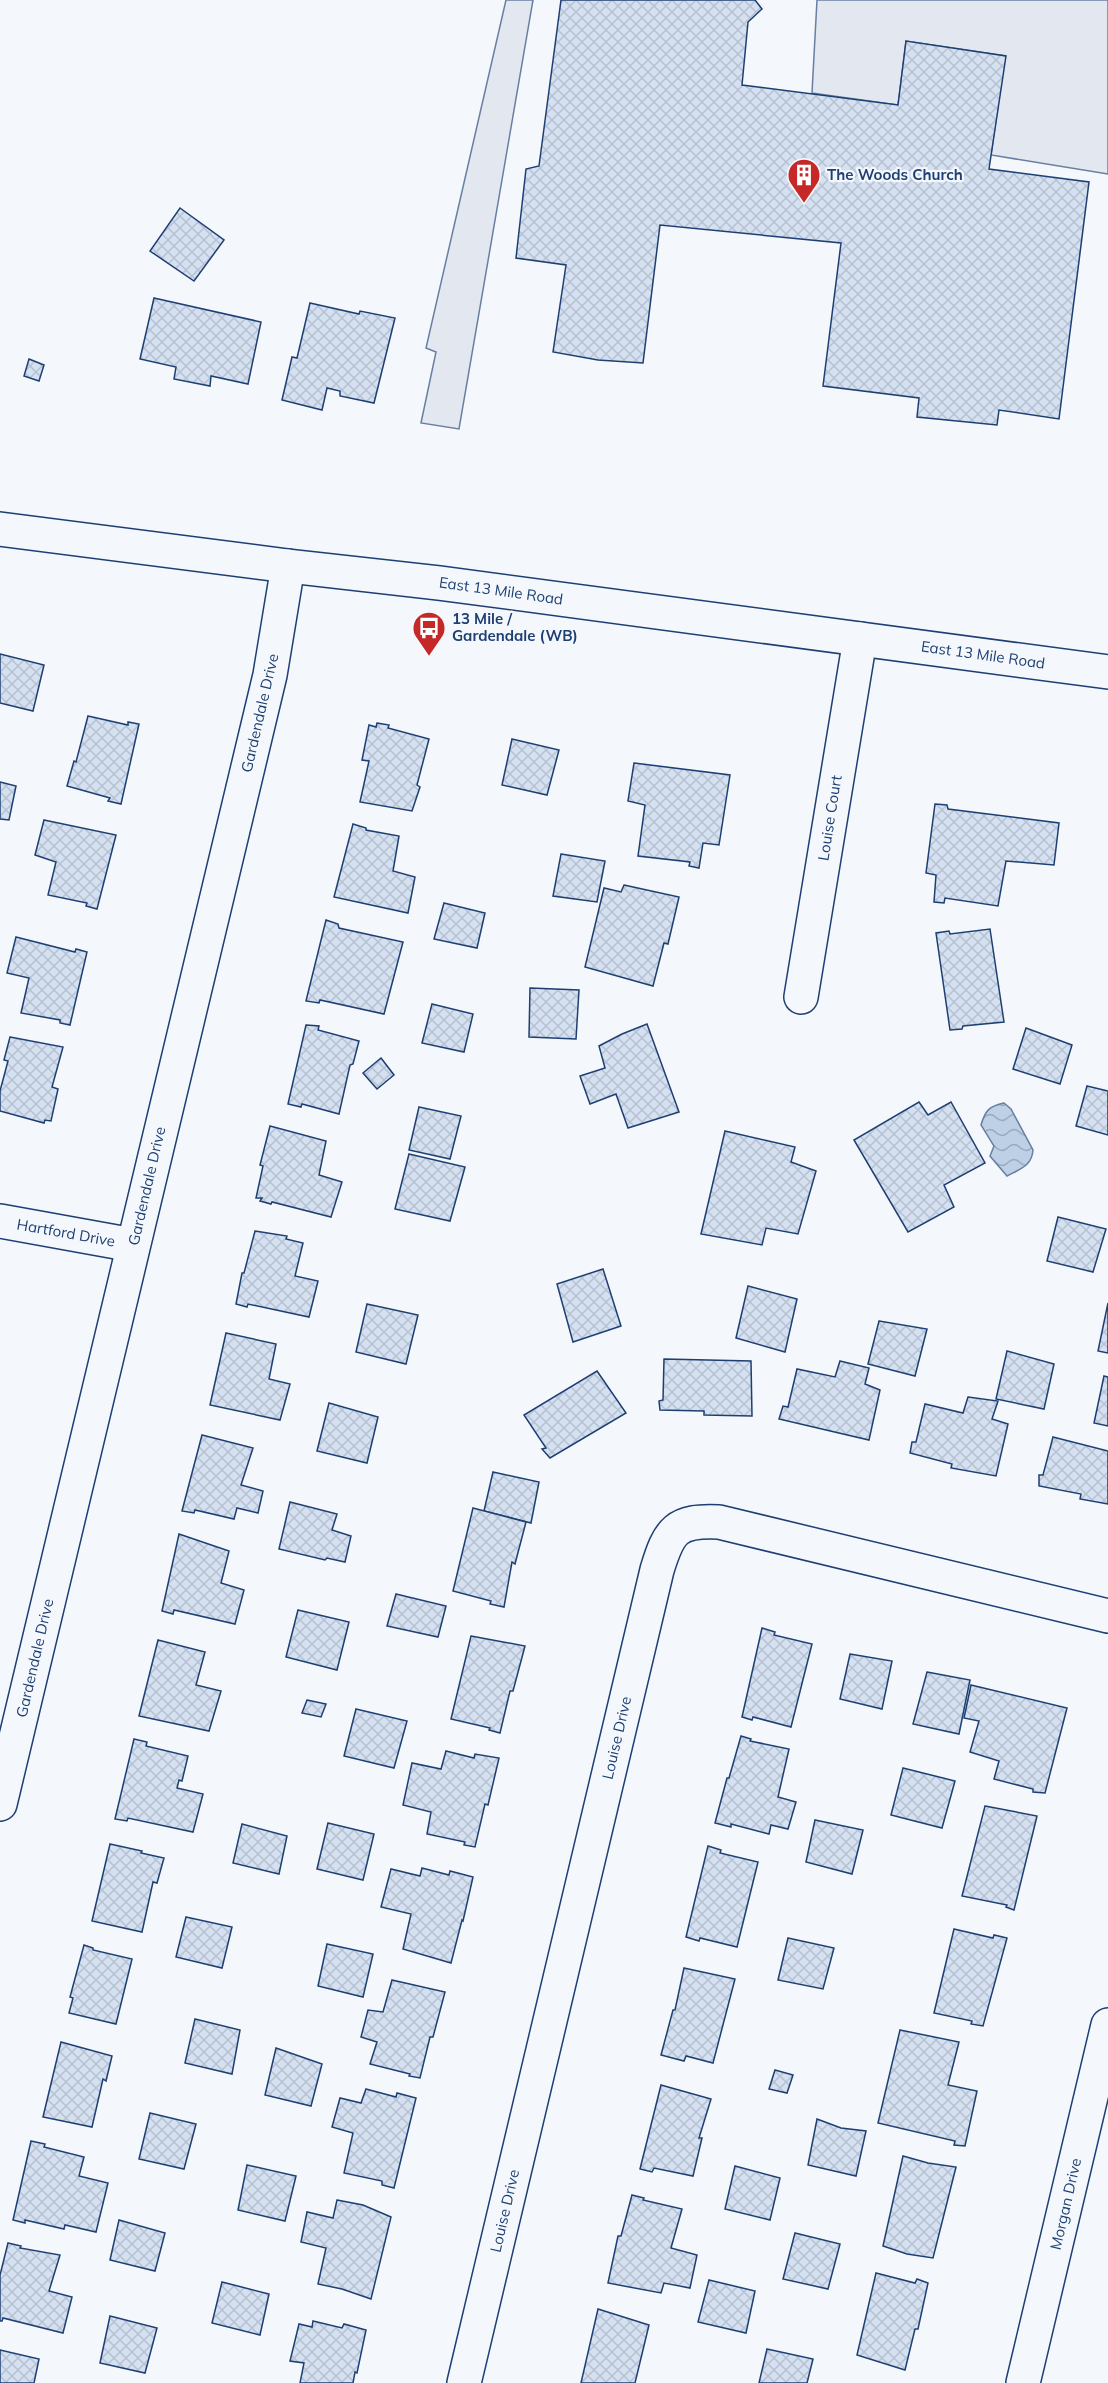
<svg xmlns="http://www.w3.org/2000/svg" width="1108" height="2383" font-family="Mulish,sans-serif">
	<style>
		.parking { fill: #e3e8f0; stroke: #687fa3; stroke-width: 1.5 }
		.water { fill: url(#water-waves); stroke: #687fa3; stroke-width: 1.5 }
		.building { fill: url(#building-cross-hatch); stroke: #1d3f73; stroke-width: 1.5 }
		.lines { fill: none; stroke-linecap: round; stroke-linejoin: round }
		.minor-casing { stroke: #1d3f73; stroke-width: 36 }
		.secondary-casing { stroke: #1d3f73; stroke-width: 36 }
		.minor { stroke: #f4f7fb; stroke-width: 33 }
		.secondary { stroke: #f4f7fb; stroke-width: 33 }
		.labels { text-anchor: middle; stroke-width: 4.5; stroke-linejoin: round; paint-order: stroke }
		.poi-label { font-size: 15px; font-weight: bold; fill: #1d3f73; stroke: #f4f7fb; text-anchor: start }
		.street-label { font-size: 15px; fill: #1d3f73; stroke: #f4f7fb }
	</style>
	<defs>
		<pattern id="water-waves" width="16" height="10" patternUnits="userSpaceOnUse" patternTransform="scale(1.5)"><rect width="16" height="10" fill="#bed0e5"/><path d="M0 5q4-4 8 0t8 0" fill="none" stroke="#9aaabe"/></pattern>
		<pattern id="building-cross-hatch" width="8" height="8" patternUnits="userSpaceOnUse" patternTransform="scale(1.5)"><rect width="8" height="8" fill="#d5e0f0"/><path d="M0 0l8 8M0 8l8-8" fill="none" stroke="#b6c1d1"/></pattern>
	</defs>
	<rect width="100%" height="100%" fill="#f4f7fb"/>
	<g class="parking">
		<polygon points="506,0 533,0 459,429 421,423 436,352 426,348"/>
		<polygon points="817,0 1108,0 1108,174 991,155 1005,56 906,41 898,105 812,93"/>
	</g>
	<path class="water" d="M1004,1103l7,6 22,41c-1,16 -13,19 -26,26l-17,-20 4,-10 -13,-21c4,-14 8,-19 23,-22z"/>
	<g class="building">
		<polygon points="561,0 755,0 762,9 748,22 742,85 898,105 906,41 1006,56 989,169 1089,182 1059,419 999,410 997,425 917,417 919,398 823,386 841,243 660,225 643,363 598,360 553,352 566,265 516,258 526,169 539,166"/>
		<polygon points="180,208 224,240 194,281 150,251"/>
		<polygon points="154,298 261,322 248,384 211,376 210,386 174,379 176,367 140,359"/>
		<polygon points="310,303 359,314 360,311 395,318 374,403 340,396 340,391 327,388 322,410 282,400 292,357 297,358"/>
		<polygon points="29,359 44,365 39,381 24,376"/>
		<polygon points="0,654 44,665 33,711 0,703"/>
		<polygon points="88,716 128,725 128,722 139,724 121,804 108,801 110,798 67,786 74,761 76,762"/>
		<polygon points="377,723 389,725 388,728 429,739 417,785 420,787 412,811 360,802 369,761 362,760 369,725 376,727"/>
		<polygon points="512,739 559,750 547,795 502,785"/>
		<polygon points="634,763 730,775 719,845 703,843 699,868 689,866 690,862 638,856 645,805 628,801"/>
		<polygon points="0,782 16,786 9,820 0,819"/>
		<polygon points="935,804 947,805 948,809 1059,823 1054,865 1006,861 998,906 945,898 944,903 934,902 936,875 926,873"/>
		<polygon points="44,820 116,835 97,909 86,906 87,903 48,895 56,862 35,855"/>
		<polygon points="353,824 366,828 366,830 399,836 393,871 415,877 408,913 334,897"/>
		<polygon points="561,854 605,861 597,902 553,896"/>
		<polygon points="624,885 679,897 668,944 664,943 653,986 585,967 604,888 621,892"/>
		<polygon points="444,903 485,913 477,948 434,939"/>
		<polygon points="326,920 338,924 339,928 403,942 384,1014 320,1000 319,1003 306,1001"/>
		<polygon points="990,929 1004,1022 963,1026 962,1029 950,1030 936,933 949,931 950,934"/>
		<polygon points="16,937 75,952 76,949 87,952 70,1025 60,1023 60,1020 21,1013 29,978 7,973"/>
		<polygon points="530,988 579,990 576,1039 529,1037"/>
		<polygon points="432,1004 473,1014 464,1052 422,1043"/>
		<polygon points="647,1024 679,1112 628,1128 616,1094 590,1104 580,1076 605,1068 599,1046 622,1034"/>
		<polygon points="306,1025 319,1026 318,1030 359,1041 353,1064 350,1065 339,1114 302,1104 301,1107 288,1104"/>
		<polygon points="1026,1028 1072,1045 1060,1084 1013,1069"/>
		<polygon points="10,1037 63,1047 52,1087 58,1089 51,1121 45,1120 44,1123 0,1111 0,1091 8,1061 4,1060"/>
		<polygon points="381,1058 394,1075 377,1089 363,1073"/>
		<polygon points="1087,1086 1108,1091 1108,1135 1076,1126"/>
		<polygon points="919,1102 928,1115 951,1102 985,1163 944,1185 954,1207 908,1232 854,1140"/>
		<polygon points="419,1107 461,1116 450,1159 409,1150"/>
		<polygon points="270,1126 326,1141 319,1175 342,1182 331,1217 272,1202 271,1204 260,1201 262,1198 256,1198 263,1166 260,1165"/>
		<polygon points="725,1131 795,1147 791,1162 816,1171 798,1234 766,1228 762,1245 701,1234"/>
		<polygon points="409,1154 465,1167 450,1221 395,1209"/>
		<polygon points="1058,1217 1106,1229 1093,1272 1047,1261"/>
		<polygon points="255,1231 287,1236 286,1239 303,1243 295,1276 318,1281 309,1317 248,1304 247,1307 236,1304 242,1273 244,1273"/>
		<polygon points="603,1269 621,1326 573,1342 557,1284"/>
		<polygon points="748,1286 797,1299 785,1352 736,1338"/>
		<polygon points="1108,1303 1108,1353 1098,1351"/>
		<polygon points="367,1304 418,1315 406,1364 356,1352"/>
		<polygon points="879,1321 927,1329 915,1376 868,1364"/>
		<polygon points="226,1333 276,1344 269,1379 290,1384 280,1420 210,1405"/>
		<polygon points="1007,1351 1054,1364 1044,1409 996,1399"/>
		<polygon points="664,1359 751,1361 752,1416 704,1415 704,1411 660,1410 659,1401 663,1400"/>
		<polygon points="840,1361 869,1368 865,1384 880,1390 869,1440 779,1419 783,1406 788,1407 797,1369 835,1377"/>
		<polygon points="597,1371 626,1413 550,1458 542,1449 546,1448 524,1415"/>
		<polygon points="1104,1376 1108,1377 1108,1426 1094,1423"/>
		<polygon points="968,1397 998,1401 992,1419 1008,1424 996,1476 951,1468 952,1464 910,1453 912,1442 916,1442 925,1404 963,1413"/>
		<polygon points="329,1403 378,1417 367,1463 317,1451"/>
		<polygon points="202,1435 253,1448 241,1485 263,1491 258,1513 237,1508 234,1519 195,1510 194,1513 182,1511"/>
		<polygon points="1053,1437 1108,1451 1108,1504 1080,1499 1081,1494 1039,1486 1039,1475 1043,1475"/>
		<polygon points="493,1472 539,1482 531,1523 484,1511"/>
		<polygon points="290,1502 337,1514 332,1530 351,1536 345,1562 327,1558 325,1560 279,1549"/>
		<polygon points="473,1508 526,1522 515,1564 512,1562 504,1607 490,1604 491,1601 453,1591"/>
		<polygon points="179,1534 229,1551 221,1583 244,1590 235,1624 174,1610 173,1614 162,1611"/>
		<polygon points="396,1594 446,1606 438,1637 387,1626"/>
		<polygon points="298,1610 349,1622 337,1670 286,1657"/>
		<polygon points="762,1628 775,1632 774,1635 812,1644 791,1727 753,1717 752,1720 742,1717"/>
		<polygon points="471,1636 525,1646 513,1691 510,1691 500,1733 489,1730 490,1728 451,1719"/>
		<polygon points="158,1640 205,1652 196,1685 221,1691 209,1731 139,1716"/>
		<polygon points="850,1654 892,1661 882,1709 840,1699"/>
		<polygon points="927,1672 970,1680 959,1734 913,1724"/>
		<polygon points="971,1685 1067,1708 1045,1793 1033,1792 1033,1789 994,1779 999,1761 970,1752 979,1721 964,1718"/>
		<polygon points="307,1700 326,1704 321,1717 302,1713"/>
		<polygon points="356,1709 407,1721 394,1768 344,1756"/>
		<polygon points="741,1736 751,1739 750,1741 789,1749 778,1797 796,1802 788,1829 771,1825 769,1834 731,1824 731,1827 715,1823 727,1778 729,1778"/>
		<polygon points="134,1739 147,1742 146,1746 188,1756 182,1781 179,1780 177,1788 203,1794 193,1832 128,1818 127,1821 115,1819"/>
		<polygon points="446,1751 474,1758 475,1754 499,1758 488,1805 485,1804 475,1847 464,1845 465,1842 427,1834 431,1812 403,1805 412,1763 441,1769"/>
		<polygon points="903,1768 955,1781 942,1828 891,1815"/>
		<polygon points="985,1806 1037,1816 1014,1910 1006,1907 1007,1905 962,1896"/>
		<polygon points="815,1820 863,1830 852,1874 806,1862"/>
		<polygon points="328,1823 374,1834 363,1880 317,1869"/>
		<polygon points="242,1824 287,1836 279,1874 233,1863"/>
		<polygon points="110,1844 142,1851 141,1853 164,1858 157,1883 153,1882 142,1932 92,1921"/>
		<polygon points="708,1846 721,1850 720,1853 758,1862 737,1947 700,1938 699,1941 686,1937"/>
		<polygon points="422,1868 449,1875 450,1871 473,1877 463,1921 462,1920 451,1963 403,1949 411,1914 381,1907 391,1869 420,1876"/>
		<polygon points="186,1917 232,1927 222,1968 176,1957"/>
		<polygon points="954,1929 993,1938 994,1935 1007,1938 983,2026 971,2024 972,2021 934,2013"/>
		<polygon points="788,1938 834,1948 823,1989 778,1980"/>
		<polygon points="327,1944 373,1954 363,1997 318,1986"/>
		<polygon points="84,1945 93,1948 93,1950 132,1959 116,2024 69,2013 73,1998 70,1997"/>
		<polygon points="684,1968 735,1979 713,2063 686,2056 684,2061 661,2055 673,2010 675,2010"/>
		<polygon points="392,1980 445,1992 433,2037 430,2037 420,2078 409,2076 410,2074 370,2064 377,2042 361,2037 368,2010 383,2012"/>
		<polygon points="195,2019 240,2030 232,2074 185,2063"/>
		<polygon points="900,2030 959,2042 948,2085 977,2091 965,2146 954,2145 955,2141 878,2123"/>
		<polygon points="61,2042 112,2056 106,2081 103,2079 92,2127 43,2117"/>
		<polygon points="276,2048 322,2064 311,2106 265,2095"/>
		<polygon points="775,2070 793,2075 787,2093 769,2089"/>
		<polygon points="661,2085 711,2099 699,2138 702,2138 693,2176 654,2168 652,2172 640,2169"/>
		<polygon points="366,2089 396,2097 397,2093 416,2098 394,2188 382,2185 382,2181 344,2173 353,2133 332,2127 340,2098 361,2103"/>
		<polygon points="150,2113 196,2124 184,2169 139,2159"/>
		<polygon points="817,2119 841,2128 866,2131 856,2176 808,2165"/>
		<polygon points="31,2141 45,2144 44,2147 84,2157 79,2176 108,2183 96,2232 65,2225 64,2229 25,2220 25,2223 13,2220"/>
		<polygon points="903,2156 928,2163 956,2167 933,2258 907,2254 883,2246"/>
		<polygon points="247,2165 296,2176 285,2221 238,2210"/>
		<polygon points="735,2166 780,2178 770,2220 725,2209"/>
		<polygon points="632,2195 644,2198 643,2200 682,2209 671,2248 697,2255 690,2288 664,2283 661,2293 608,2283 618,2236 621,2236"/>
		<polygon points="337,2200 363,2205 391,2217 371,2299 342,2289 318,2284 326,2248 301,2242 307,2212 333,2218"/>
		<polygon points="119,2220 165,2233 155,2271 110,2260"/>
		<polygon points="795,2233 840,2244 828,2289 783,2279"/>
		<polygon points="8,2243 21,2246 20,2248 60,2255 49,2291 72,2297 63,2333 3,2318 2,2321 0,2321 0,2275"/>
		<polygon points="876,2273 915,2283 917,2279 928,2283 918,2329 915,2329 905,2370 857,2355"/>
		<polygon points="709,2280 755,2291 746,2333 698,2322"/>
		<polygon points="222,2282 269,2294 260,2335 212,2323"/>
		<polygon points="598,2309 649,2325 635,2383 581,2383"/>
		<polygon points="110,2316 157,2328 145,2373 100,2363"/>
		<polygon points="313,2321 342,2328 344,2324 366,2330 357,2373 355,2372 353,2383 300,2383 304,2363 290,2361 299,2324 312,2327"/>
		<polygon points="767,2349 813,2359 807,2383 759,2383"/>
		<polygon points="0,2350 39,2359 34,2383 0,2383"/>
	</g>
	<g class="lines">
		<g class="minor-casing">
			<g id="minor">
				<polyline points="801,997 860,639"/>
				<polyline points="0,1221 133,1245"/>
				<polyline points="0,1804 270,675 288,566"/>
				<path d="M464,2383l193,-813c12,-40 19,-50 62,-48l389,94"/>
				<polyline points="1023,2383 1108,2025"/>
			</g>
		</g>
		<g class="secondary-casing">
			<polyline id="secondary" points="0,529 288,566 439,583 1108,672"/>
		</g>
		<use href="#minor" class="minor"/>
		<use href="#secondary" class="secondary"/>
	</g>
	<defs>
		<g id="building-pin" transform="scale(1.725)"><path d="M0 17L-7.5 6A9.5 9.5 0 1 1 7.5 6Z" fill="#c62828" stroke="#f4f7fb"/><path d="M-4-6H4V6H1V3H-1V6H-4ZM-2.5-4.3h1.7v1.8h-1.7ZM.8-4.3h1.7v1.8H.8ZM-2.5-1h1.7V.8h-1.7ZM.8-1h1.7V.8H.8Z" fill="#fff"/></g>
		<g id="bus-pin" transform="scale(1.725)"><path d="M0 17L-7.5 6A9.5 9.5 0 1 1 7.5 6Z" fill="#c62828" stroke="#f4f7fb"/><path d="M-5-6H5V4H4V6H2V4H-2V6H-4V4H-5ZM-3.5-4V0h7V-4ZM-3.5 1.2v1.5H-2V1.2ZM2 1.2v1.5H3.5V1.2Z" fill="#fff"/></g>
	</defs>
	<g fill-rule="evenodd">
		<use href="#building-pin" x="804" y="175"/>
		<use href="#bus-pin" x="429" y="628"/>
	</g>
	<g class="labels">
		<g class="poi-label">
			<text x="827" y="180">The Woods Church</text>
			<text x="452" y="624">13 Mile /<tspan x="452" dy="17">Gardendale (WB)</tspan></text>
		</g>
		<g class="street-label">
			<text transform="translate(501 591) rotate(8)" y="5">East 13 Mile Road</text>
			<text transform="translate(983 655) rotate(8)" y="5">East 13 Mile Road</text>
			<text transform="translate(260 713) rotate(-77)" y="5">Gardendale Drive</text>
			<text transform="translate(830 818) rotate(-81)" y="5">Louise Court</text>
			<text transform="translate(147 1186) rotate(-77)" y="5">Gardendale Drive</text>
			<text transform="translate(66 1233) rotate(10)" y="5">Hartford Drive</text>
			<text transform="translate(35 1658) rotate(-77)" y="5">Gardendale Drive</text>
			<text transform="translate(617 1738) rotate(-77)" y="5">Louise Drive</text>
			<text transform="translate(1066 2204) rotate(-77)" y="5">Morgan Drive</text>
			<text transform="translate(505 2211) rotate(-77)" y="5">Louise Drive</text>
		</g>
	</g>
</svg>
